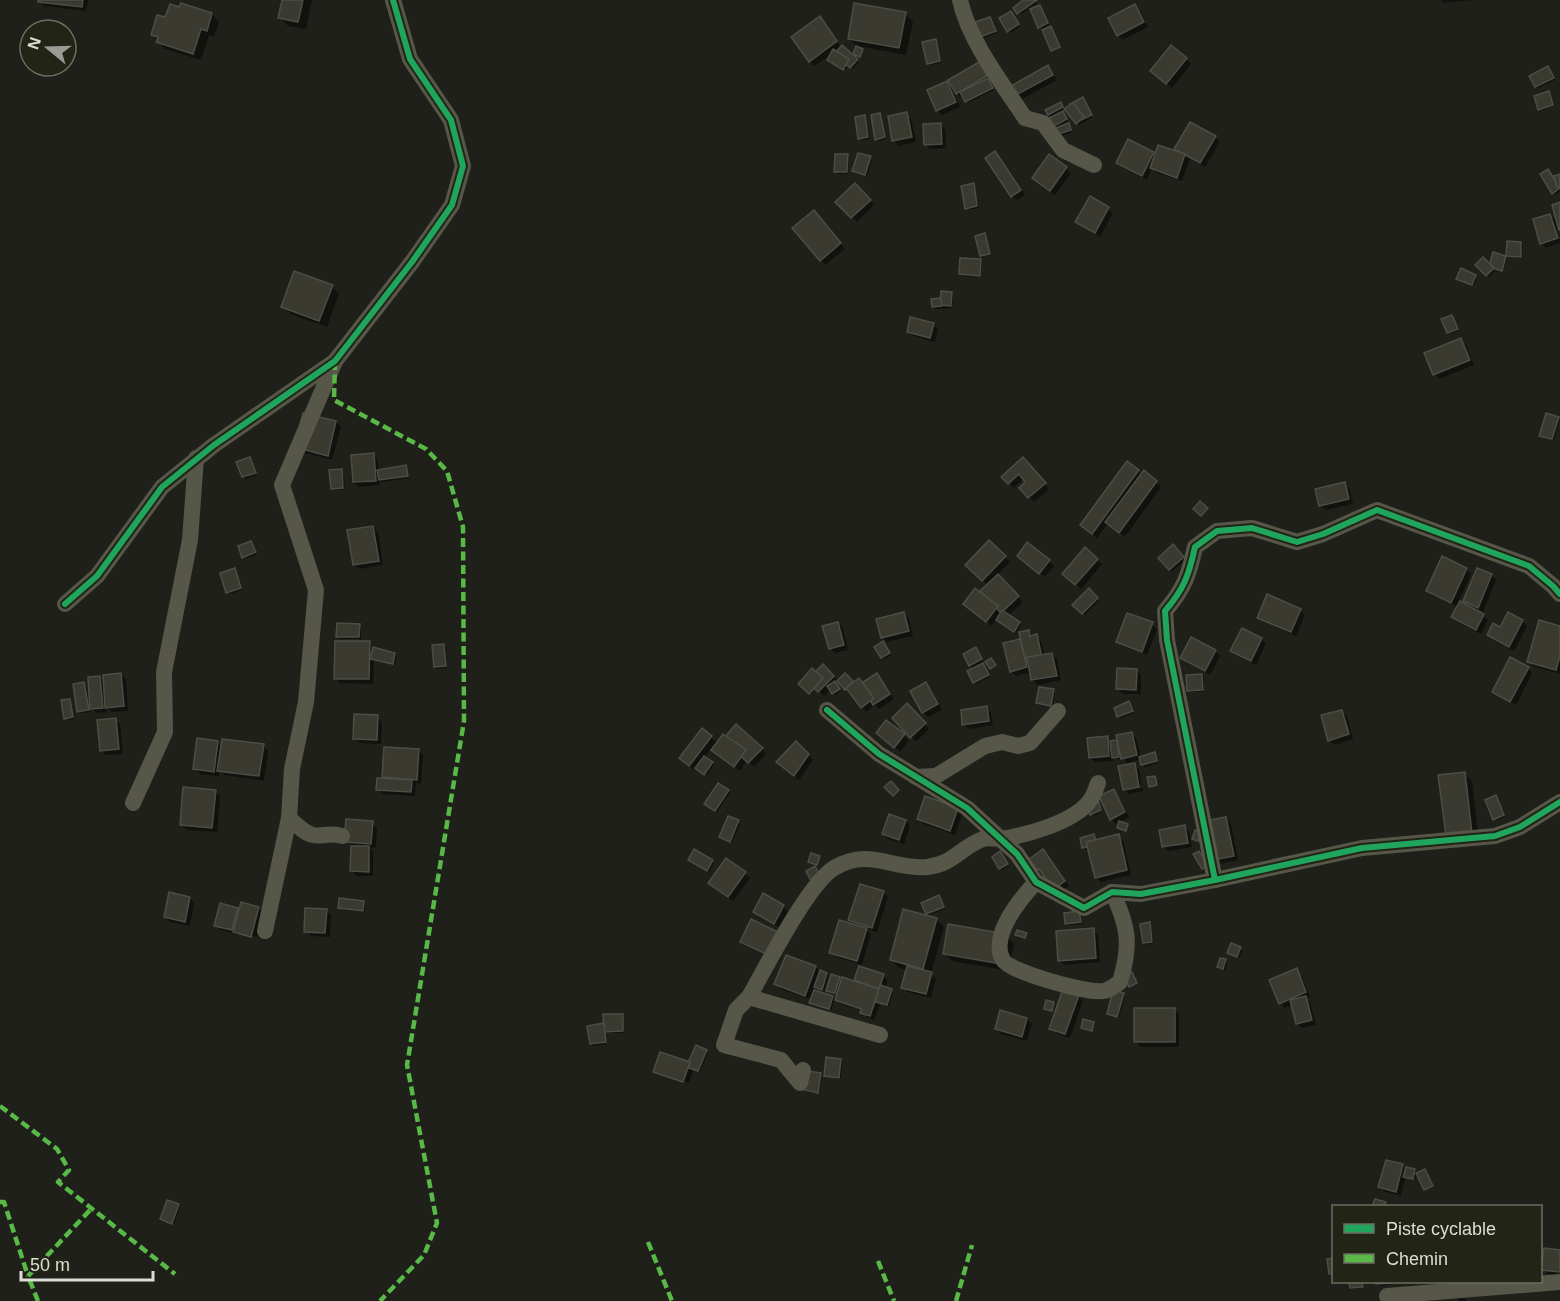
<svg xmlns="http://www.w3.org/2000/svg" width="1560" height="1301" font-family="Helvetica,sans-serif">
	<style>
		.shadow { fill: #0007 }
		.building { fill: #3a3a30; stroke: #4c4d47; stroke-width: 1.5 }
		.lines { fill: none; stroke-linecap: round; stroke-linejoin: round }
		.street { stroke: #565748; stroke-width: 16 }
		.quiet { stroke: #58b947; stroke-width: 4.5; stroke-dasharray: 9 4.5; stroke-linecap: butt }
		.cycleway-casing { stroke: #222416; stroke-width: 10 }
		.cycleway { stroke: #20a55d; stroke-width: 6 }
	</style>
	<rect width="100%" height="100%" fill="#20201a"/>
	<g class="shadow">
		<polygon points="39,0 88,0 86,11 44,6"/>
		<polygon points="284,0 312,0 306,29 288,26 280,18"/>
		<polygon points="1026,0 1035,0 1037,3 1020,15 1019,13"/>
		<polygon points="1441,0 1471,0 1444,3"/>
		<polygon points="1135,6 1140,11 1148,27 1123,40 1118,35"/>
		<polygon points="1041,9 1049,25 1042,29 1040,27"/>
		<polygon points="212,14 219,22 214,37 209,35 201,60 165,49 152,34 166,19"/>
		<polygon points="905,14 913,21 906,55 857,46 849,39"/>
		<polygon points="1012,14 1020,27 1010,33 1008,31"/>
		<polygon points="990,18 997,33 984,38 982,36"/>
		<polygon points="824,23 841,47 859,62 853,69 849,65 845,70 830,61 833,53 814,66 810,61"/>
		<polygon points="935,40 941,63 930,65 928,63"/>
		<polygon points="1171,47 1191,64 1172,88 1157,76"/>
		<polygon points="979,64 991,81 994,90 968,103 964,97 962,98 954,90"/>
		<polygon points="1048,67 1057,80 1022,99 1013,86"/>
		<polygon points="1548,68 1555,80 1538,88 1536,86"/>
		<polygon points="946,82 952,88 960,107 942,115 938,110"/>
		<polygon points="1549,93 1554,106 1541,111 1539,109"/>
		<polygon points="1085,101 1093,117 1079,125 1077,123"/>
		<polygon points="1061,104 1064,109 1061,111 1068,121 1058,126 1059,128 1069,125 1072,132 1062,136 1049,114"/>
		<polygon points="906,114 911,119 916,142 899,146 894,141 889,117"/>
		<polygon points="880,115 886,139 879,141 877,139"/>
		<polygon points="864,117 866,119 870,139 862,140 860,138"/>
		<polygon points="941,125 945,130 946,148 930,149 925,144"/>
		<polygon points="1215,137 1220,142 1205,167 1190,159 1182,181 1157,173 1152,168 1147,180 1122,167 1117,162 1153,153 1156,156 1181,154 1176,149"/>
		<polygon points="847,156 849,158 848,174 838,174 836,172"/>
		<polygon points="1049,156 1071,173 1055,195 1038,182"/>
		<polygon points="870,158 872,160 867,176 854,170"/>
		<polygon points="999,158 1025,195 1017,200 1012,196"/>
		<polygon points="1560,176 1560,191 1555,195 1553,193"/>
		<polygon points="855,185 874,205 857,222 837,202"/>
		<polygon points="973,185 979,208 968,210 966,208"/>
		<polygon points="1091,198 1113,213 1100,237 1077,222"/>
		<polygon points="1550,215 1555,220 1560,243 1546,248 1542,243"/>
		<polygon points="819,217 845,249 825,265 821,260"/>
		<polygon points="984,235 991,255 983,257 981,255"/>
		<polygon points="1508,242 1521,243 1523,245 1522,258 1508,257 1503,272 1507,258"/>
		<polygon points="1504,257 1500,271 1496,270 1489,277 1477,265 1491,267"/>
		<polygon points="980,261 982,263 981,277 962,276 960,274"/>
		<polygon points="1475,276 1477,278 1474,286 1460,280"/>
		<polygon points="332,287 339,294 327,327 291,314 283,307"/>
		<polygon points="951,294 953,296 952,308 936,309 934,307"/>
		<polygon points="1452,317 1459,331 1450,334 1448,332"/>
		<polygon points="933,325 938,329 935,342 913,336 908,331"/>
		<polygon points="1461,340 1466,344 1474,365 1439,379 1435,374 1426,354"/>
		<polygon points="1558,418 1560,420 1554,440 1543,437 1541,435"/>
		<polygon points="336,422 341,427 332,460 301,452"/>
		<polygon points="373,455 378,460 379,471 406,467 409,478 382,482 380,479 380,485 359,487 354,482"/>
		<polygon points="250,458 257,475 245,479 238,462"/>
		<polygon points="1128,463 1142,475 1154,480 1161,487 1125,537 1108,523 1097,538 1086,529"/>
		<polygon points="1028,464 1049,489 1034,502 1021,488 1028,482 1024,478 1014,488 1003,477"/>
		<polygon points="341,470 343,472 345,489 334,490 332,488"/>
		<polygon points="1344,483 1349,488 1353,504 1325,510 1320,505"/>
		<polygon points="373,527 378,532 383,565 359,569 354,564"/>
		<polygon points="989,542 1010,562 997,575 1023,602 1008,616 1021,625 1016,633 997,619 992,626 970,608 988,585 968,565"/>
		<polygon points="251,543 257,554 245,559 243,557"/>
		<polygon points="1173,547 1185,560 1172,571 1160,558"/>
		<polygon points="1097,560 1102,564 1081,589 1069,578"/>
		<polygon points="1024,561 1049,561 1054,566 1045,577"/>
		<polygon points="1466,569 1471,574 1458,602 1470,608 1465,601 1478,570 1491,575 1496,580 1483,612 1476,609 1475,611 1488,620 1481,634 1458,622 1453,617 1458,607 1433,596 1428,591"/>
		<polygon points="236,572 242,590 230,594 228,592"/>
		<polygon points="1089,591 1099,601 1085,615 1074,605"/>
		<polygon points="1300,610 1305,615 1296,636 1264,622 1259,617"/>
		<polygon points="904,614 909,618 913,636 887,642 882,637"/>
		<polygon points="1522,621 1527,626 1514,651 1494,640 1489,635"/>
		<polygon points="838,623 843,628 848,650 835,653 830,648"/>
		<polygon points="1152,624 1157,629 1147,655 1123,646 1118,641"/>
		<polygon points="359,625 361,627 361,639 340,639 338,636"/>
		<polygon points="1560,628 1560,674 1533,666 1528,661"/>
		<polygon points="1029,632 1041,641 1045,656 1052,654 1057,659 1061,680 1038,685 1033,680 1031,672 1016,676 1011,671 1004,644 1022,640"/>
		<polygon points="1261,639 1266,644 1256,665 1237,655 1232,651"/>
		<polygon points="369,643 374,648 395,654 397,656 395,665 374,660 373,684 340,683 335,678"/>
		<polygon points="443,645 446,647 447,668 437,669 435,667"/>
		<polygon points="885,645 891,655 884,659 882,657"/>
		<polygon points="978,651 983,661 981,663 990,677 976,684 974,682 974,669 970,665"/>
		<polygon points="1215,651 1220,656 1210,675 1187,663 1182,658"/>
		<polygon points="823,666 838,681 836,684 841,691 835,695 831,689 824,696 817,689 811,694 816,689 816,673"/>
		<polygon points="1528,668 1532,673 1516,705 1499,696 1494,691"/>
		<polygon points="1136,670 1141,675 1141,694 1123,694 1118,689"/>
		<polygon points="121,675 126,679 128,711 112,712 106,707 107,712 97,713 92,708 100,678 105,683"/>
		<polygon points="845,675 854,684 863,684 877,675 894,699 879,709 875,705 866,712 848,689 839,682"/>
		<polygon points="1202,675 1204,677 1204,692 1191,692 1189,690"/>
		<polygon points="84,684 86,686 90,712 81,713 79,711"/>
		<polygon points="926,684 931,689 942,710 928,717 923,712 912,692"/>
		<polygon points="1053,691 1055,693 1053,707 1038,703"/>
		<polygon points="70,700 74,719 68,720 66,718"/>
		<polygon points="1129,703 1134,713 1121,718 1119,716"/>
		<polygon points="907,705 929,729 916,742 894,718"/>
		<polygon points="986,708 991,713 993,725 969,729 964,724"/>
		<polygon points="1342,711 1347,716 1353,739 1334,745 1329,740"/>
		<polygon points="377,717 382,722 381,744 360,743 355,739"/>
		<polygon points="115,719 120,724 123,754 106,755 101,750"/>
		<polygon points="702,730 718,744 762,749 766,754 754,767 747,760 740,771 711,748 704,758 714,765 707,775 696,767 694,770 685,762"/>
		<polygon points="1131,733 1136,738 1141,758 1154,754 1158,763 1145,767 1141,759 1127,763 1120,755 1120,759 1116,759 1113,757 1114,761 1095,762 1090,758 1107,738 1112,742 1116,742 1120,745"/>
		<polygon points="904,736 909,740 900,752 882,738"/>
		<polygon points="217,742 222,748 263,746 268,751 264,781 224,775 219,770 219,776 200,774 195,769"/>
		<polygon points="796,744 813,760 799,780 782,767"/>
		<polygon points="385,748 419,751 423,755 421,784 416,783 415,796 382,794 378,789 383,780"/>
		<polygon points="1135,765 1139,770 1142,785 1126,788 1126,791 1124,789"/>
		<polygon points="1464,773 1472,781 1479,840 1455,843"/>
		<polygon points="719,785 730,793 717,812 708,805"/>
		<polygon points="1143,788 1143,791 1129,794 1126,791"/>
		<polygon points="1114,790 1118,795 1129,817 1116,824 1111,819"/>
		<polygon points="215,791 220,796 217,832 187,830 182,825"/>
		<polygon points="1497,799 1505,817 1496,821 1494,819"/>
		<polygon points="1097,802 1102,812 1094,816 1092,814"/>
		<polygon points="957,809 962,814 955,835 924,824 919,819"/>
		<polygon points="1226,819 1231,824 1238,860 1214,865"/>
		<polygon points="906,821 910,826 904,844 888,839 883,834"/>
		<polygon points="738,822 740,824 732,843 723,839"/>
		<polygon points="372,823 377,828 376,848 368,847 373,852 373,876 357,876 352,871 352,846 346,841"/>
		<polygon points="1184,826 1189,831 1192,847 1168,851 1163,846"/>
		<polygon points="1094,836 1097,841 1118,836 1123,841 1131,875 1101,882 1096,877 1090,849 1086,850 1084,848 1081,839"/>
		<polygon points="1002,855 1009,866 1002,870 1000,868"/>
		<polygon points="1048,856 1069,886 1059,893 1044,873 1038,877 1033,872"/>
		<polygon points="726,860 750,878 733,901 710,883"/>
		<polygon points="712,861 714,863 709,872 692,862"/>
		<polygon points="883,893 888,897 877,932 864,928 871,934 862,965 836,957 831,952 856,927 850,920"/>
		<polygon points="939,897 945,909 929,915 927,913"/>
		<polygon points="190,898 194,903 190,926 170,922 165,917"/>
		<polygon points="363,902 365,904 365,912 342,910 340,908"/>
		<polygon points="783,906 788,911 779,927 759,917 755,912"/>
		<polygon points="258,908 263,913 257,937 238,931 238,935 255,940 221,930 216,925 237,909 240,912"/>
		<polygon points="326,911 331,915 330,937 311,936 306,931"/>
		<polygon points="1065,914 1081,915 1082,924 1068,925"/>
		<polygon points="936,919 944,927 931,974 936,979 931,998 908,992 903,988 908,970 899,968 891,960"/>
		<polygon points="1149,924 1151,926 1154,943 1147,945 1145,943"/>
		<polygon points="1093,930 1098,935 1100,962 1064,965 1059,960"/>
		<polygon points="779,934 771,958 746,946 742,941"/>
		<polygon points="1006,936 1014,943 1009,971 952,961 945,954"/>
		<polygon points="1240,949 1242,951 1239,958 1229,953"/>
		<polygon points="1225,961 1227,963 1225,970 1218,967"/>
		<polygon points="815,967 829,976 824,991 815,986 813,991 835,999 831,1010 813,1005 812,1000 781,989 776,984"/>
		<polygon points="860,968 883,976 888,980 885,989 893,992 889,1006 880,1004 874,1020 867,1017 862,1011 841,1004 837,1000 838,995 828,990 839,978 842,982 855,983"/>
		<polygon points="1296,970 1301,975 1310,997 1307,999 1310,1002 1316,1025 1302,1028 1297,1023 1292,1005 1285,1008 1280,1003"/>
		<polygon points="1123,994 1125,996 1119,1018 1110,1016 1108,1014"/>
		<polygon points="1078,996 1083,1001 1070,1038 1055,1033 1051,1028"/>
		<polygon points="1174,1009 1179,1014 1179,1047 1141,1047 1136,1042"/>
		<polygon points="622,1015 624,1017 624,1033 606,1033 607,1044 593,1046 591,1044"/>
		<polygon points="1027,1019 1032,1024 1027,1041 1001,1034 996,1029"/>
		<polygon points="706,1051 708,1053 700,1072 693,1070 689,1083 659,1072 659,1075 655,1071 694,1065"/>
		<polygon points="840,1060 842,1062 841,1079 827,1077 825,1075"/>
		<polygon points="820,1075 822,1077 819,1094 808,1092 806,1090"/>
		<polygon points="1402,1166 1407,1170 1415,1170 1417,1172 1415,1180 1405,1178 1401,1196 1385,1192 1380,1187"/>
		<polygon points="178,1205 180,1207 174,1225 162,1219"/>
		<polygon points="1560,1252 1560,1276 1548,1274 1543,1270"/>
		<polygon points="1351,1282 1363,1282 1364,1288 1353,1289"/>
		<polygon points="1377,1282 1393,1282 1393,1284 1380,1286"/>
		<polygon points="1439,1282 1452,1282 1452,1287 1440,1286"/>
		<polygon points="1459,1297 1465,1299 1467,1301 1458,1301"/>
	</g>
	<g class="building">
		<polygon points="38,0 83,0 82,7 38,2"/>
		<polygon points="282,0 303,0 298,22 278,18"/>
		<polygon points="1023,0 1037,0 1017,14 1013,8"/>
		<polygon points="181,3 212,13 207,31 201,29 193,54 156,42 158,37 151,35 157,15 165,17 170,4 179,7"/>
		<polygon points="854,3 906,12 899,48 848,39"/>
		<polygon points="1135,4 1144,22 1117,36 1108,18"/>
		<polygon points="1040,5 1048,23 1038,28 1030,9"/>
		<polygon points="1011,11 1019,24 1007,32 999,18"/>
		<polygon points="820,16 837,41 809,62 791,37"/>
		<polygon points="990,17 996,31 980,37 975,22"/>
		<polygon points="1051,26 1060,47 1051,51 1042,30"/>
		<polygon points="936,39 940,61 927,64 922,42"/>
		<polygon points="842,45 858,59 850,68 834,54"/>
		<polygon points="1171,45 1187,58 1166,84 1150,71"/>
		<polygon points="856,46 863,49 860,57 853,54"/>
		<polygon points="833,49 849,59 843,70 827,60"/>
		<polygon points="979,62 987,76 956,94 948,80"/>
		<polygon points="1048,65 1053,75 1016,95 1011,86"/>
		<polygon points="1548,66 1554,78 1535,87 1529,76"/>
		<polygon points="988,78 993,88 965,102 960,92"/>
		<polygon points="947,81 956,102 936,111 927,90"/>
		<polygon points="1549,91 1553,105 1538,110 1534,96"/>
		<polygon points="1083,97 1092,115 1079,121 1070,104"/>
		<polygon points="1061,102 1063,107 1048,115 1045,110"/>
		<polygon points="1073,103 1084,117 1076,124 1064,109"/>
		<polygon points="1063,111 1067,119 1054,126 1049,118"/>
		<polygon points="907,112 912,137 892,141 888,116"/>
		<polygon points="880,113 885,137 875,140 871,115"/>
		<polygon points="865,115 868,137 858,139 855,117"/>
		<polygon points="1190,122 1216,136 1200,163 1174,149"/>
		<polygon points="941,123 942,144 924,145 923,124"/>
		<polygon points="1069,123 1071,130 1058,134 1056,128"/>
		<polygon points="1128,139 1154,152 1142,176 1116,163"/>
		<polygon points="1158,145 1185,154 1177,178 1150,168"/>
		<polygon points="995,151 1021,190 1011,197 985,158"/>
		<polygon points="858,153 871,156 865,175 852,171"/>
		<polygon points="835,154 848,154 847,172 834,172"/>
		<polygon points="1049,154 1067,167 1050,191 1032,178"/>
		<polygon points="1548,169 1560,188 1552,194 1540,174"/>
		<polygon points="1560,174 1560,187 1557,187 1554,176"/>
		<polygon points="855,183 871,200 851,218 835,202"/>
		<polygon points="974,183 977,206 965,209 961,186"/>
		<polygon points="1090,196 1109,207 1095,233 1075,222"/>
		<polygon points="1560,202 1560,230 1559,230 1552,205"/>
		<polygon points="814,210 841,243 820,261 792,228"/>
		<polygon points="1550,214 1558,238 1540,244 1533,219"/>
		<polygon points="985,233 990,254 980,256 975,236"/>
		<polygon points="1507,241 1521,242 1521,257 1506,256"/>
		<polygon points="1493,252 1506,256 1502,271 1489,267"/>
		<polygon points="1483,257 1494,268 1486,276 1475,265"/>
		<polygon points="960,258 981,259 980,276 959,274"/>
		<polygon points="1461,268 1476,275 1472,285 1456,279"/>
		<polygon points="294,271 333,285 319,321 281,307"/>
		<polygon points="941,291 952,292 951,306 940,305"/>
		<polygon points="941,298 942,306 932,307 931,299"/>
		<polygon points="1452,315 1458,329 1447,333 1441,319"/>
		<polygon points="910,317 934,323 930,338 907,332"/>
		<polygon points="1461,338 1470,360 1433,375 1424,353"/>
		<polygon points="303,413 336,421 328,456 294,447"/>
		<polygon points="1546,413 1559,417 1552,439 1539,436"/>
		<polygon points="374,453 376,481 353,482 351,455"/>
		<polygon points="250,457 256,473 242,477 236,462"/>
		<polygon points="1023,457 1046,483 1028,498 1019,488 1025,482 1019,474 1008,484 1001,477"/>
		<polygon points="1127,461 1139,470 1092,534 1080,525"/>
		<polygon points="406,465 408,476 379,480 377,470"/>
		<polygon points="342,469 343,488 331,489 329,470"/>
		<polygon points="1144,470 1157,481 1119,533 1105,522"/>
		<polygon points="1345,482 1349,499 1319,506 1315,489"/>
		<polygon points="1200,501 1208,508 1201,516 1193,509"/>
		<polygon points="373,526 379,561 353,565 347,530"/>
		<polygon points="989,540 1006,556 982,581 965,565"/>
		<polygon points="251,541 256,552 242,558 238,546"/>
		<polygon points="1027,542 1050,560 1039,574 1017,556"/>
		<polygon points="1173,544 1184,557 1169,570 1158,558"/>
		<polygon points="1085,547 1098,559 1075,585 1062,574"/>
		<polygon points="1442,556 1467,568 1451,603 1426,591"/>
		<polygon points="235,568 241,588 226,593 220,573"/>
		<polygon points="1477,568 1492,574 1478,608 1463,601"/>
		<polygon points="998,574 1019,596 1001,613 980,591"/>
		<polygon points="975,588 998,606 986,622 963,604"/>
		<polygon points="1089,588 1098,598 1082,614 1072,605"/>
		<polygon points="1267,594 1301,609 1291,632 1257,618"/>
		<polygon points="1460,601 1484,614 1476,630 1451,617"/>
		<polygon points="1002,610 1020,622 1014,632 996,620"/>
		<polygon points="904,612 909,631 881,638 876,619"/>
		<polygon points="1508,612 1523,620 1509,647 1487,635 1493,623 1500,627"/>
		<polygon points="1127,613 1153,622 1142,652 1116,642"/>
		<polygon points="1539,620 1560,626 1560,656 1556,670 1527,662"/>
		<polygon points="838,622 844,645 829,649 822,626"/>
		<polygon points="337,623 360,624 359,637 336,637"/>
		<polygon points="1242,628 1262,638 1251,661 1230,651"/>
		<polygon points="1029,630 1030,636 1037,634 1042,658 1025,662 1019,632"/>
		<polygon points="1191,637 1216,650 1205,671 1180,658"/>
		<polygon points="1020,639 1027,667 1010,672 1003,643"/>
		<polygon points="335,641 370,641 369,679 334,679"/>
		<polygon points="883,641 890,653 881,658 874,647"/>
		<polygon points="444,644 446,666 434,667 432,645"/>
		<polygon points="373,647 395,653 393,664 370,659"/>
		<polygon points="976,647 982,659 969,666 963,654"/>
		<polygon points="1052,653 1057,676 1031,680 1027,657"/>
		<polygon points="1510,657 1529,667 1510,702 1492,692"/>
		<polygon points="991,658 996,665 990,669 985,662"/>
		<polygon points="983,663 989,675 973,683 967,671"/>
		<polygon points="823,664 834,676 818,692 806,681"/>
		<polygon points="812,668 823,678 809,694 798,684"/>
		<polygon points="1117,668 1137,669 1136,690 1116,689"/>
		<polygon points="121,673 124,706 105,708 103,675"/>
		<polygon points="845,673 853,681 845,690 837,681"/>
		<polygon points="877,673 890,694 873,705 860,684"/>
		<polygon points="1202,674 1203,690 1187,691 1186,675"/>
		<polygon points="100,676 103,708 90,709 88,677"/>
		<polygon points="859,678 874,698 861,708 846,688"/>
		<polygon points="835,681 840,689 832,694 827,686"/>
		<polygon points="84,682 89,710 77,712 73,684"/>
		<polygon points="926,682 938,704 922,713 910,691"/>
		<polygon points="1039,687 1054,689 1051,706 1036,703"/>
		<polygon points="70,699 73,717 64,719 61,700"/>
		<polygon points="1129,701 1133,711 1117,717 1114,708"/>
		<polygon points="907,703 926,723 910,738 892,718"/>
		<polygon points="987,706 989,721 962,725 961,710"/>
		<polygon points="1342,710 1349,734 1328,741 1321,715"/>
		<polygon points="354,714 378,715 377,740 353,739"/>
		<polygon points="116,718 119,749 100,751 97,720"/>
		<polygon points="886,720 905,734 894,748 876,733"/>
		<polygon points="736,724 763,748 748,763 723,739"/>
		<polygon points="702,728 712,736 689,766 679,758"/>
		<polygon points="1132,732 1137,755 1121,759 1116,735"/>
		<polygon points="723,734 746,750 734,767 711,750"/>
		<polygon points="1108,736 1109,756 1089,758 1087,738"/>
		<polygon points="197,738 218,741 214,772 193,769"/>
		<polygon points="222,739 264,744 259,776 217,771"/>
		<polygon points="1117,740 1119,757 1112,758 1110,741"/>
		<polygon points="796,741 809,754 794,776 776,762"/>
		<polygon points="384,747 419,749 417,780 382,777"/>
		<polygon points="1155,752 1157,761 1141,765 1139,757"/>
		<polygon points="704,756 713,762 704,775 695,768"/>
		<polygon points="1135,763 1139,787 1123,790 1118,766"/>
		<polygon points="1465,772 1472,833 1446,836 1438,775"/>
		<polygon points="1155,776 1157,785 1149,787 1147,777"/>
		<polygon points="377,778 412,780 411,792 376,790"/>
		<polygon points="891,781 899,790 893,796 884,787"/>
		<polygon points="718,783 729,790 715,811 704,804"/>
		<polygon points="183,787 216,790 212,828 180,825"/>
		<polygon points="1114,789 1125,812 1110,820 1099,796"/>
		<polygon points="1496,795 1504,815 1493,820 1485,800"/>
		<polygon points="925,796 958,808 950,831 917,819"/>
		<polygon points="1098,800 1101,810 1090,815 1087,805"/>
		<polygon points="889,814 906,820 899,840 882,834"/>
		<polygon points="728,816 739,820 730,842 719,837"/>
		<polygon points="1226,817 1234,856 1208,861 1200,822"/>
		<polygon points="346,819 373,821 371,844 344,842"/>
		<polygon points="1119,821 1128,824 1126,831 1117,828"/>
		<polygon points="1185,825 1188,843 1162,847 1159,830"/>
		<polygon points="1195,830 1201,832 1198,841 1192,839"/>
		<polygon points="1094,834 1097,845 1082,848 1080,838"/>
		<polygon points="1119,834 1127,870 1095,878 1086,842"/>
		<polygon points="351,846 369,846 369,872 350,871"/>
		<polygon points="694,849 713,860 707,871 688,860"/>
		<polygon points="1043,849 1065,881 1053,890 1039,869 1032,873 1024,863"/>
		<polygon points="1000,851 1008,864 999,869 992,857"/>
		<polygon points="1199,851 1208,866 1202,869 1193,854"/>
		<polygon points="811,853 820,856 817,865 808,862"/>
		<polygon points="726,858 746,872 728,897 708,883"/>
		<polygon points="815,866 821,878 812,883 806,871"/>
		<polygon points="860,884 884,891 872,928 848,920"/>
		<polygon points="169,892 190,897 185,922 164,917"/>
		<polygon points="763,893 784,905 774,924 753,912"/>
		<polygon points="939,895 944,907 926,914 921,903"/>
		<polygon points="339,898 364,901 363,911 338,908"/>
		<polygon points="241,902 259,907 251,937 233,932"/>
		<polygon points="220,903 238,908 232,930 214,926"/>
		<polygon points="305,908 327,909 325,933 304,932"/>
		<polygon points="903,909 937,918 923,969 890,960"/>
		<polygon points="1079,911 1081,922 1065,924 1064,913"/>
		<polygon points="751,919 780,933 766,954 740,942"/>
		<polygon points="839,920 867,928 857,961 829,953"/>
		<polygon points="1150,922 1152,942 1143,943 1140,924"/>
		<polygon points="948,924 1007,934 1001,964 943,954"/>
		<polygon points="1094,928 1096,958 1058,961 1056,931"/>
		<polygon points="1017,930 1027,933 1025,938 1015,935"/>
		<polygon points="1231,943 1241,947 1237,957 1227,953"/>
		<polygon points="786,955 816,966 805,996 774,984"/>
		<polygon points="1220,958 1226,959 1223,969 1217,967"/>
		<polygon points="859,966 884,974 879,989 854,980"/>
		<polygon points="907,966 932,972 926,994 901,988"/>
		<polygon points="1297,968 1306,992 1279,1004 1269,980"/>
		<polygon points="820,970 827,973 822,990 814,987"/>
		<polygon points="1132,972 1137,983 1129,987 1124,975"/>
		<polygon points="831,974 840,977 835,993 826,991"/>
		<polygon points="842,977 879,989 870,1016 860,1013 861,1009 835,1000"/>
		<polygon points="880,985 892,989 887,1005 875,1002"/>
		<polygon points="1063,989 1079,995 1065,1034 1049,1029"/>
		<polygon points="814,990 833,996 829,1009 809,1003"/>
		<polygon points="1113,990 1124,993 1117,1017 1107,1014"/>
		<polygon points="1306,996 1312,1020 1296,1024 1290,1000"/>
		<polygon points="1046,1000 1054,1002 1052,1011 1044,1009"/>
		<rect x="1134" y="1008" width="41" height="34"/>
		<polygon points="1000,1010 1027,1018 1022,1037 995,1029"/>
		<polygon points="603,1014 623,1014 623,1031 604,1032"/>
		<polygon points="1083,1019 1094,1022 1092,1031 1081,1028"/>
		<polygon points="604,1023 606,1042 590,1044 587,1026"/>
		<polygon points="696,1045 707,1050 698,1071 686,1067"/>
		<polygon points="660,1052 690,1062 683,1082 653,1072"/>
		<polygon points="826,1057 841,1059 839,1078 824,1076"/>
		<polygon points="807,1071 821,1073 818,1093 805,1090"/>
		<polygon points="1386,1160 1403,1164 1396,1192 1378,1187"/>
		<polygon points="1406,1167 1415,1169 1413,1179 1403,1177"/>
		<polygon points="1425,1169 1433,1186 1424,1190 1416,1173"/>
		<polygon points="1375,1199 1386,1202 1384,1206 1372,1206"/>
		<polygon points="167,1200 179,1204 172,1224 160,1219"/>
		<polygon points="1544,1248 1560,1250 1560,1272 1541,1270"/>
		<polygon points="1334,1258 1334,1274 1329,1274 1327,1259"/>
		<polygon points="1349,1282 1362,1282 1363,1287 1350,1288"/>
		<polygon points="1376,1282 1392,1282 1392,1283 1376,1284"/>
	</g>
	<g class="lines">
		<g class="street">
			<path d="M960,0c9,41 42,83 65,118l18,5 20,27 31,15"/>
			<polyline points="65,604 97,576 162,487 214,445 335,361 412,262 452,205 463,166 451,120 410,59 393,0"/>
			<polyline points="827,710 879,754 967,808 1017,854 1036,882 1084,908 1112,892 1141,894 1215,880 1362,848 1495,836 1520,827 1560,802"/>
			<polyline points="916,777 936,776 985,746 1002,742 1018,746 1030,743 1058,711"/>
			<polyline points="133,803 165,732 164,672 190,540 196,458"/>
			<path d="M289,818c7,6 15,15 24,17 10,2 17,-3 29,1"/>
			<path d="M1215,880l-48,-240 -2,-29c19,-22 24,-36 30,-64l22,-16 35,-3 45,14 26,-8 54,-24 152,56 24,20 7,8"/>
			<path d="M1036,882c-15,16 -47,54 -33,78 7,12 86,34 101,31 5,-1 12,-6 16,-9 11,-37 9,-55 -8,-90"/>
			<polyline points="265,931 289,818 292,769 306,702 316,590 282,485 335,361"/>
			<polyline points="749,997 736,1010 724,1045 781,1060 800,1083 803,1070"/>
			<path d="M880,1035l-131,-38c17,-30 59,-113 85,-129 36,-21 58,2 93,-1 25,-2 34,-20 56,-28 5,-2 12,0 18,0 26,-4 75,-17 90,-40 3,-4 5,-11 7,-16"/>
			<polyline points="1387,1296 1560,1282"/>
		</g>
		<g class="quiet">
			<polyline points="335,361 334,400 426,449 447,471 463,527 464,721 407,1065 437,1223 424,1255 380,1301"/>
			<polyline points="0,1106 57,1149 69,1170 58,1182 175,1274"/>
			<polyline points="0,1202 4,1202 28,1276"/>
			<polyline points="648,1242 672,1301"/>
			<polyline points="878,1261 894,1301"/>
			<polyline points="38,1301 28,1276 91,1209"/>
			<polyline points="956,1301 972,1245"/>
		</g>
		<g class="cycleway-casing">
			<g id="cycleway">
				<polyline points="65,604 97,576 162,487 214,445 335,361 412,262 452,205 463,166 451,120 410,59 393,0"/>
				<polyline points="827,710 879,754 967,808 1017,854 1036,882 1084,908 1112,892 1141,894 1215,880 1362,848 1495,836 1520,827 1560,802"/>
				<path d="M1215,880l-48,-240 -2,-29c19,-22 24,-36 30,-64l22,-16 35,-3 45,14 26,-8 54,-24 152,56 24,20 7,8"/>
			</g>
		</g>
		<use href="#cycleway" class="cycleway"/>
	</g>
	<rect x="1332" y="1205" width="210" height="78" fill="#222416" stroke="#6c6e62" stroke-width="1.5"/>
	<rect x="1344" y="1224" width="30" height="9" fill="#20a55d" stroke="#6c6e62" stroke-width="1.5"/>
	<text x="1386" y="1235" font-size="18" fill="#dcddd5">Piste cyclable</text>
	<rect x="1344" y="1254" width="30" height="9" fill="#58b947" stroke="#6c6e62" stroke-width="1.5"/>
	<text x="1386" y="1265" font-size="18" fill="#dcddd5">Chemin</text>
	<g transform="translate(48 48) rotate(289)"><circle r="28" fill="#222416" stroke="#6c6e62" stroke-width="1.5"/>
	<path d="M0-4.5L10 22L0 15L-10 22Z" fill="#9a9b94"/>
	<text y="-9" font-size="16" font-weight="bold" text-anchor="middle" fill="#dcddd5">N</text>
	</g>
	<path d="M21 1271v9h132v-9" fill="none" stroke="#dcddd5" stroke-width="3"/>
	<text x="30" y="1271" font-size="18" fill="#dcddd5" stroke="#222416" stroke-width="4.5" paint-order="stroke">50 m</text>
</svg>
